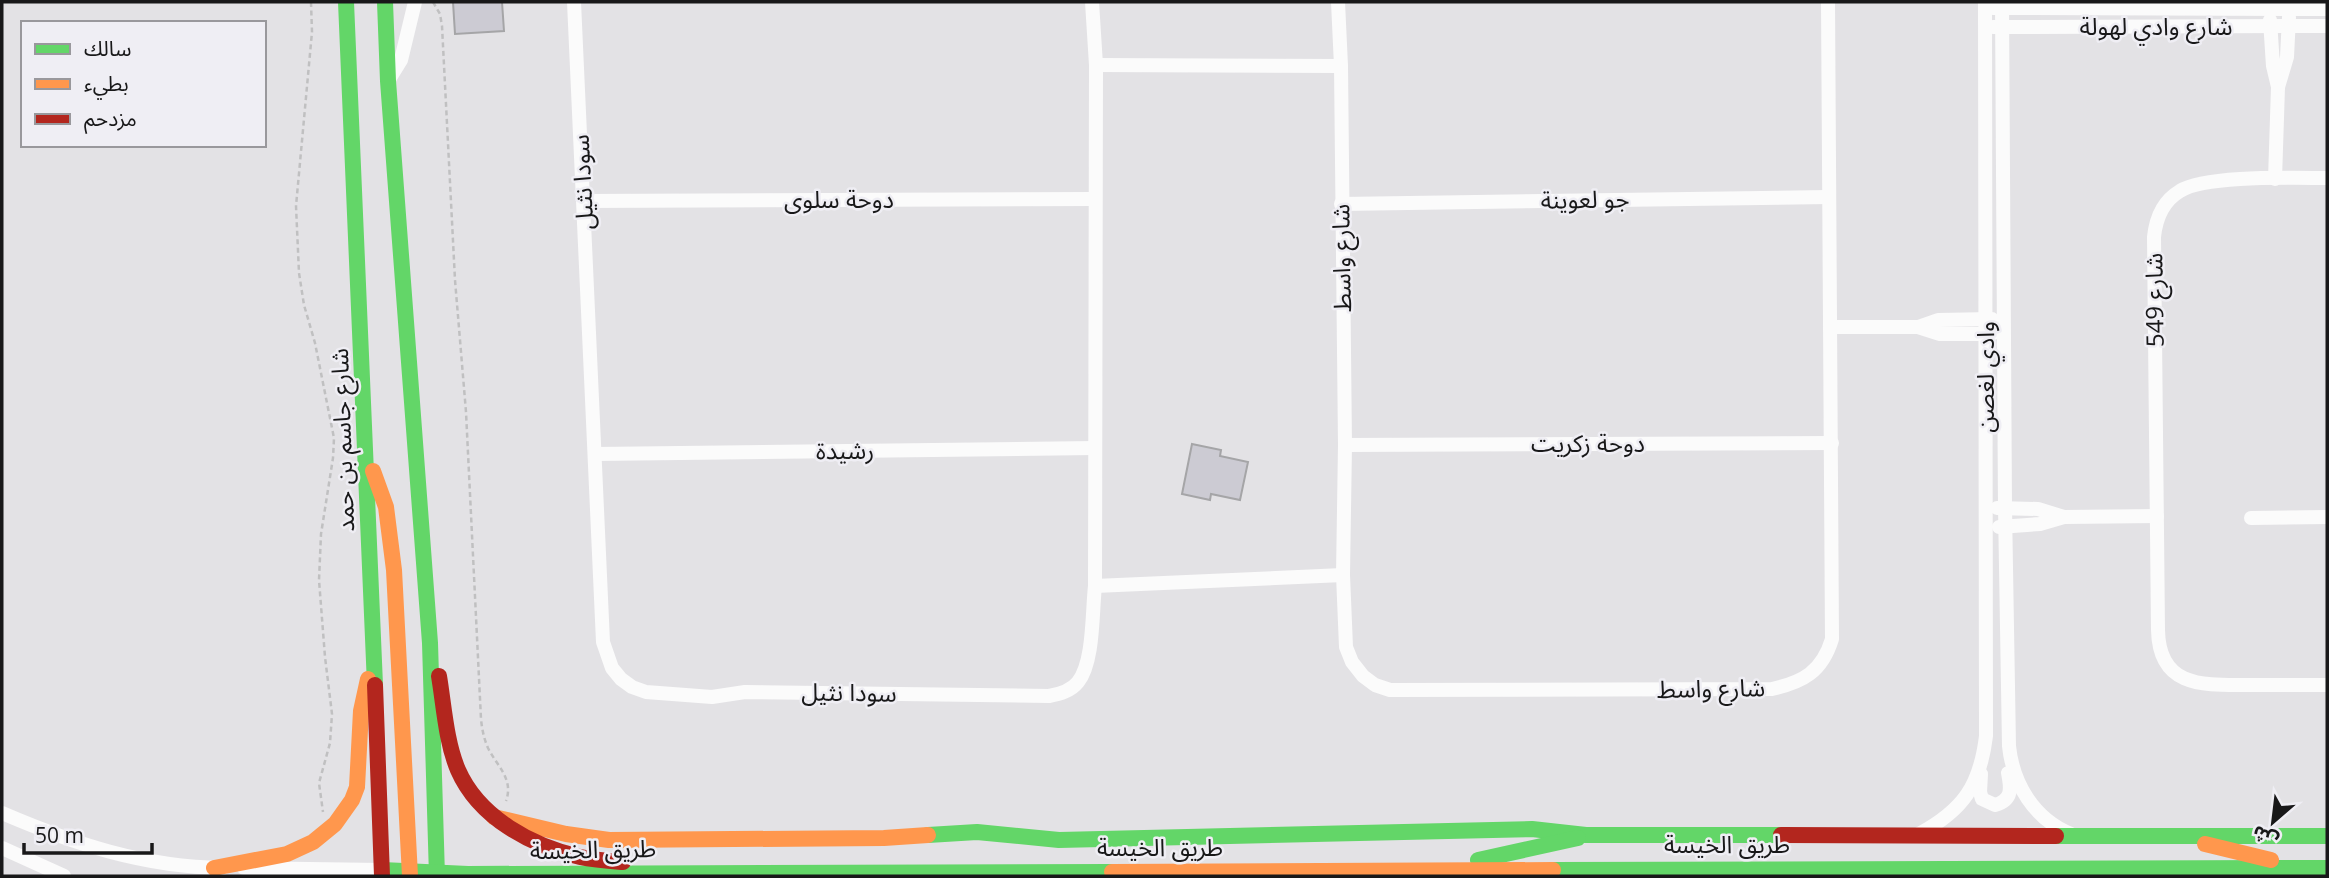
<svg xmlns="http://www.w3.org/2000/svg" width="2329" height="878" font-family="'Open Sans','Noto Sans Arabic',sans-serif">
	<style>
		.building { fill: #cccbd3; stroke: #a5a5a7; stroke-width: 2 }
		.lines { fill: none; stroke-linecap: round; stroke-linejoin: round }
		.path { stroke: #c0c0c1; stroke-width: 2.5; stroke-dasharray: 5 3.5; stroke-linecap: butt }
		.street { stroke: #fbfbfb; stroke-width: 14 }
		.fast { stroke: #63d668; stroke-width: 16 }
		.slow { stroke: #ff974d; stroke-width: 16 }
		.jam { stroke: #b3261e; stroke-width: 16 }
		.labels { text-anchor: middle; stroke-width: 5; stroke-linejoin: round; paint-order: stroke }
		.street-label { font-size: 24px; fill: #181819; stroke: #efeef4 }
	</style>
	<rect width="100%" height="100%" fill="#e3e2e5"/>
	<g class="building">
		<polygon points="453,2 502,2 504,31 455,34"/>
		<polygon points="1192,444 1221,450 1220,456 1248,462 1240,500 1211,494 1210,500 1182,494"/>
	</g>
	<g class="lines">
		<g class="path">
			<polyline points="311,2 312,32 296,206 299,273 304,305 315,343 334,438 333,458 321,534 319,580 325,657 332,714 330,743 319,783 323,812"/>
			<path d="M433,2l7,12 2,12 13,254 11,132 15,307c1,10 3,20 7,29 9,18 26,31 18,53"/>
		</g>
		<g class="street">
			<path d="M574,2l29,640 9,26 9,11 11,8 14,5 66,5 33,-5 304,4c11,-2 22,-5 29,-14 16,-20 14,-70 17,-96l1,-521 -4,-63"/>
			<path d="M1338,2l3,64 4,379 -2,130 3,72 6,15 11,14 12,9 15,5 382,-1c31,-7 50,-17 60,-50l-4,-637"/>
			<path d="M2002,2l3,506 4,238c4,38 25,73 62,88"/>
			<polyline points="1993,8 2327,9"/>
			<polyline points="2270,20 2273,66 2278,87 2275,179"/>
			<polyline points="1993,27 2327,26"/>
			<polyline points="1096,65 1341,66"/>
			<polyline points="388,81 401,60 415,2"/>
			<polyline points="2278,87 2287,57 2289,17"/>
			<path d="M2327,178c-33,0 -122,-3 -147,13 -17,10 -24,27 -26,46l4,393c1,59 47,55 92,55 26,0 52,0 77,0"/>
			<polyline points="584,201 1095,199"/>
			<polyline points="1341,204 1828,197"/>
			<polyline points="1830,327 1918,327 1940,334 1992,334"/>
			<polyline points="1918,327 1938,320 1992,319"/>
			<polyline points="1345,445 1832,443"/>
			<polyline points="596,454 1095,448"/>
			<polyline points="1997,508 2038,509 2064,517"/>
			<polyline points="2251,518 2327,517"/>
			<polyline points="1999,527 2040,524 2064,517 2157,516"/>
			<polyline points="1095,586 1343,575"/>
			<path d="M1981,774l-1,18 2,7 13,6c18,-5 16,-17 13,-32"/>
			<path d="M2,813c72,31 142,54 221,55"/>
			<path d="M1919,834c44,-24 61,-48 67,-98l-1,-734"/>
			<polyline points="2,848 64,876"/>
			<polyline points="244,868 382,870"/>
		</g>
		<g class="fast">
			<polyline points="346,2 375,685"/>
			<polyline points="385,2 388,81 430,643 437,876"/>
			<polyline points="928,835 977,832 1059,840 1532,829 1586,835 1781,835"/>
			<polyline points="2056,836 2327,836"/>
			<polyline points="1478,860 1578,838"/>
			<polyline points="382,870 468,874 1112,872"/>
			<polyline points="1553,870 2327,868"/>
		</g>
		<g class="slow">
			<polyline points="373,471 386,507 394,570 410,876"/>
			<polyline points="494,817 566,834 609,840 884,838 928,835"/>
			<polyline points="2205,844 2271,860"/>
			<polyline points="214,868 287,854 313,842 335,824 352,800 357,787 361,711 368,679"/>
			<polyline points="1112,872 1553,870"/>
		</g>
		<g class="jam">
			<path d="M439,676c5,30 7,66 19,94 21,48 74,76 122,87 14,3 29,4 43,5"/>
			<polyline points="375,685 382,876"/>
			<polyline points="1781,835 2056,836"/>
		</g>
	</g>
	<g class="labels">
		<g class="street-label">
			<text x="2156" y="35">شارع وادي لهولة</text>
			<text transform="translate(583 182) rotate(-93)" y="8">سودا نثيل</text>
			<text x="839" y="208">دوحة سلوى</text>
			<text transform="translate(1585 200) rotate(-1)" y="8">جو لعوينة</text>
			<text transform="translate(1342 258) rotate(-91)" y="8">شارع واسط</text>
			<text transform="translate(2155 300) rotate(-91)" y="8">شارع 549</text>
			<text transform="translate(1986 377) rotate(-90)" y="8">وادي لغصن</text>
			<text transform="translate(343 440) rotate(-92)" y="8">شارع جاسم بن حمد</text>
			<text x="1588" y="452">دوحة زكريت</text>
			<text transform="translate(845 451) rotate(-1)" y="8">رشيدة</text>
			<text transform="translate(1711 689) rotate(-1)" y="8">شارع واسط</text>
			<text transform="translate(849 693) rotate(1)" y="8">سودا نثيل</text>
			<text x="1727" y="853">طريق الخيسة</text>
			<text x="1160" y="856">طريق الخيسة</text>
			<text transform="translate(593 850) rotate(-1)" y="8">طريق الخيسة</text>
		</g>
	</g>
	<rect width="2329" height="878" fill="none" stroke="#181819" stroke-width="7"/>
	<rect x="21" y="21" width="245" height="126" fill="#efeef4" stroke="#99989c" stroke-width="2"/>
	<rect x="35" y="44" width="35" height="10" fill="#63d668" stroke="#99989c" stroke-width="2"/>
	<text x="84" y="56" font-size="21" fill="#181819">سالك</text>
	<rect x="35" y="79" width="35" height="10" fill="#ff974d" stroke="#99989c" stroke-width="2"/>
	<text x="84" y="91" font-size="21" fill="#181819">بطيء</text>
	<rect x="35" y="114" width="35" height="10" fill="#b3261e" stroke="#99989c" stroke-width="2"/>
	<text x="84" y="126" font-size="21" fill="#181819">مزدحم</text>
	<g transform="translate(2273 822) rotate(208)" stroke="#efeef4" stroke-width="5" paint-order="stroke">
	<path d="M0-5L12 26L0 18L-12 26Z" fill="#181819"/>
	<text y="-10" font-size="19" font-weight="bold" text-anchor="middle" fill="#181819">ش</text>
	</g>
	<path d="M24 843v10h128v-10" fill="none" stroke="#181819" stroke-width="3.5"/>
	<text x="35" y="843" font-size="21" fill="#181819" stroke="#efeef4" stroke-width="5" paint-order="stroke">50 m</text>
</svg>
